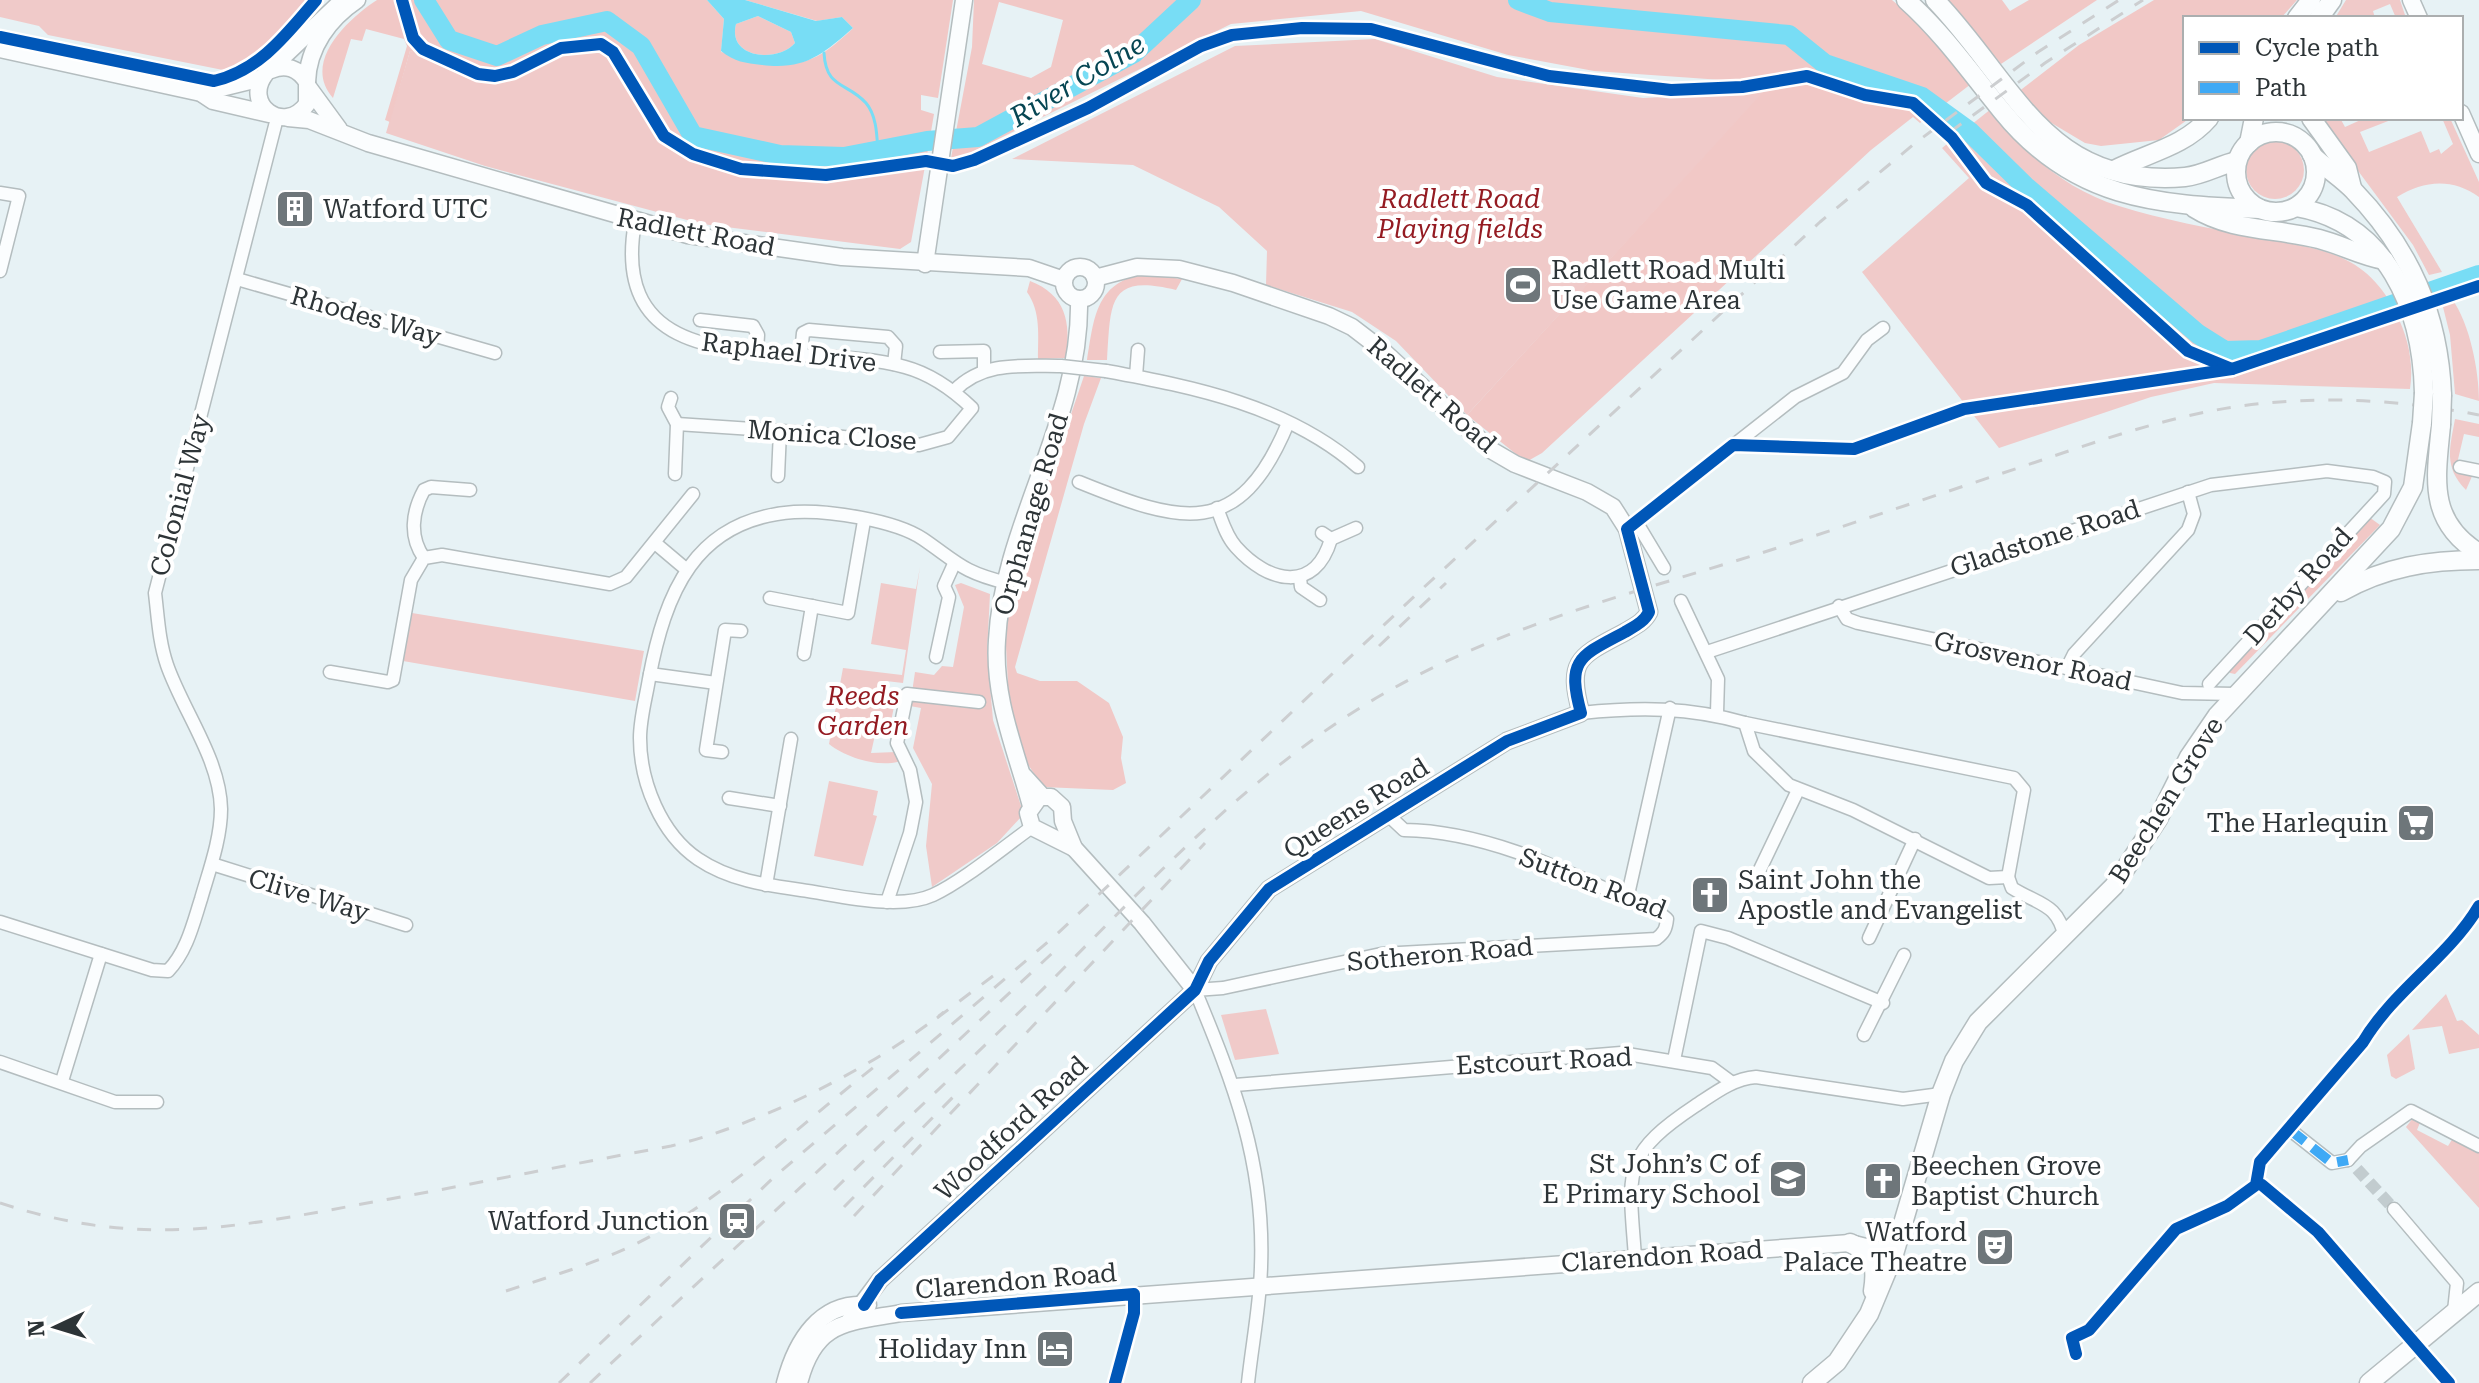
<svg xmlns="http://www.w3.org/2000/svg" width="2479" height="1383" font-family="'Roboto Serif',serif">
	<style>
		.green { fill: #f0cac9 }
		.forest { fill: #f1c8c6; fill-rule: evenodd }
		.water { fill: #78ddf5; fill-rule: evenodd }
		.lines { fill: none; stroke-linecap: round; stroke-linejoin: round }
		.stream { stroke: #78ddf5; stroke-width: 3 }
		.river { stroke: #78ddf5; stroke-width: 20 }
		.street-tunnel { stroke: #c2cccf; stroke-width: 12; stroke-dasharray: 12 6; stroke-linecap: butt }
		.street-casing { stroke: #b4bdbf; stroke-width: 15 }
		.secondary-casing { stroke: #b4bdbf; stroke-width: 19 }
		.primary-casing { stroke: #b4bdbf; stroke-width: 21 }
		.street { stroke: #fbfdfe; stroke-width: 12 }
		.secondary { stroke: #fbfdfe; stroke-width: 16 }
		.primary { stroke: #fbfdfe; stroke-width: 18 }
		.rail { stroke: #ccced0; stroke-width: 3; stroke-dasharray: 14 14; stroke-linecap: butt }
		.street-bridge-casing { stroke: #b4bdbf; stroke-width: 15; stroke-linecap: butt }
		.primary-bridge-casing { stroke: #b4bdbf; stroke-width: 21; stroke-linecap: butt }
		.street-bridge { stroke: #fbfdfe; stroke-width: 12 }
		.primary-bridge { stroke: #fbfdfe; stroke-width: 18 }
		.quiet { stroke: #3fa9f5; stroke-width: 10; stroke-dasharray: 20 10; stroke-linecap: butt }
		.cycleway-casing { stroke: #fff; stroke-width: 17 }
		.cycleway { stroke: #0057b8; stroke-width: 12 }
		.labels { text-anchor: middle; stroke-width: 8; stroke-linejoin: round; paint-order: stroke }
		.park-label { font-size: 26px; font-style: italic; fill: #941b22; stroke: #fff }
		.poi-label { font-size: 26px; fill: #2d3437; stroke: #fff; text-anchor: end }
		.street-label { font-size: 26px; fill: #2d3437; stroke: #fff }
		.water-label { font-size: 28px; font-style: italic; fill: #064653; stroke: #fff }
	</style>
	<rect width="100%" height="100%" fill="#e7f2f5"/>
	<g class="green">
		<polygon points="0,0 319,0 233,72 48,35 39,26 0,17"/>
		<polygon points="2346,0 2400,0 2406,18 2396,18 2390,4 2373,11 2375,18 2335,18"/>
		<polygon points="1375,39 1497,77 1643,98 1764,92 1467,415 1396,341 1352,312 1266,285 1267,251 1219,207 1133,165 1012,159 1235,46"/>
		<polygon points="583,47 612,54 664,139 740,171 826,179 926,161 911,242 900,249 702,224 485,166 386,133 410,51 512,75 563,51"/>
		<path d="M1991,109c32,44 76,81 128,97 44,14 91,22 136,31 63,13 109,12 141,76 12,24 18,50 14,76l-196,-6 -63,14 -152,51 -137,-176 107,-94 -27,-30z"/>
		<path d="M2319,118h21l5,9 20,-9h31l-36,14 9,20 52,-21 9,22 9,-4 2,5 12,-10 -11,-26h8l29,64v15c-26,-19 -55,-17 -82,0l45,75 -13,3 -16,-30z"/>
		<circle cx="2275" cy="170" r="29"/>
		<path d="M2452,299c18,25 27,72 27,102l-24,-7 -5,-59 -8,-32z"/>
		<path d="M2455,419l24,5v13l-15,-3 -8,34 17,6 -7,16c-23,-23 -16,-43 -11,-71z"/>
		<path d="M920,567l-17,116 -17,-2 -3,13 13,3 -8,39 -13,-1 -4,18 25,-1 5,9c-21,7 -55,-3 -72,-17l14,-76 59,7 4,-25 -35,-6 10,-61 35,6z"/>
		<polygon points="961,583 990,594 987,652 993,720 1021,806 1021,817 997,843 932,887 926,846 932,784 913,748 921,708 910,706 915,672 934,675 942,666 953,667 964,607 955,585"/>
		<polygon points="412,613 644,651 635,701 403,661"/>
		<polygon points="829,781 878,791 873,815 877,816 863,866 814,856"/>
		<polygon points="2446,994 2457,1021 2462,1020 2479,1035 2479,1048 2449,1054 2442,1026 2412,1030"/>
		<polygon points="1266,1009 1279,1054 1235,1060 1221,1015"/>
		<polygon points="2409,1034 2415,1069 2396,1079 2391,1076 2387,1055"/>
		<polygon points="2413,1118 2421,1120 2417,1130 2448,1146 2453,1138 2479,1148 2479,1208 2406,1127"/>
	</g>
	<g class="forest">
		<path d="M377,0h330l17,19 -3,33c65,11 80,27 132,-24l-11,-11 -25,4 -72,-21h208l-15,98 -17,-3v15l13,4 -8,47c-33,6 -68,17 -102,17 -41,2 -135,-8 -162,-41 -17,-22 -37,-79 -62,-88 -43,-13 -74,37 -116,30 -24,-3 -51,-20 -74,-28l-20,71 -5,-2 22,-74 -3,-7 -38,-10 -4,12 -11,-2 -18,59c-32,-36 16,-80 44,-98z"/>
		<path d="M974,0h918l33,28 46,56 -51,39 -7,-6 -42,33 -329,303 -16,9 -59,-47 296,-323 -27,-11 -142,-10 -86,-16 -147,-44 -130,13 -273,135 -7,-1 21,-111zM999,2l64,18 -12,47 -20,11 -49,-14z"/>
		<polygon points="1947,0 2002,0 2010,11 2029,0 2097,0 2001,64"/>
		<polygon points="2154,0 2297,0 2281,18 2185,18 2185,118 2190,118 2159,140 2101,146 2085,143 2038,115 2018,92 2079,45"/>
		<path d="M758,16l33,16 4,11c-17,20 -68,16 -59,-19z"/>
		<path d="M1142,274l40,5 -6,11c-69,-17 -65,13 -69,70h-20c7,-41 8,-76 55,-86z"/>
		<path d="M1030,281c36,14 41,41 36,77l-28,1c0,-24 3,-47 -11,-67z"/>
		<polygon points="1084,376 1101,378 1084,424 1015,667 1017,673 1040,681 1077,681 1109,703 1123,737 1121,758 1126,783 1113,790 1043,787 1023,757 1009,704 1005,627 1025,550"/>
		<polygon points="2369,517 2380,525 2235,674 2230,673 2228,668"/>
	</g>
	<path class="water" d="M707,0h38l71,21 26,-4 11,11c-31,27 -48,42 -91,37 -17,-2 -27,-3 -41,-14l3,-32zM758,16l33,16 4,11c-17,20 -68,16 -59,-19z"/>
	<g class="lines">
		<path class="stream" d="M824,53c2,36 23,29 42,50 11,13 11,34 12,50"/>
		<g class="river">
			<polyline points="424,0 449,40 497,56 542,35 607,21 641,46 693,136 780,155 844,157 927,141 978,137 1134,53 1191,0"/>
			<polyline points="1518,0 1550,12 1789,35 1825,64 1922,97 1969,131 2025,186 2198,334 2225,351 2261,350 2479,275"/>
		</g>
		<polyline class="street-tunnel" points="2357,1169 2394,1209"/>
		<g class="street-casing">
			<g id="street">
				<polyline points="0,193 19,196 0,271"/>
				<path d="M635,222c-30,170 169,116 270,145 26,7 47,22 67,41l-24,29 -29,8 -123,-13 -119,-8"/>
				<polyline points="237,279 495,353"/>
				<polyline points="700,320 753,326 758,335 757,350"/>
				<polyline points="940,352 984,351 984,369"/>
				<polyline points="801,354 803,333 809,330 888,337 896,346 894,364"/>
				<path d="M1106,371c88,16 182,35 252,96"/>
				<polyline points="1136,376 1138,350"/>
				<path d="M954,391c29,-30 67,-25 107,-25"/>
				<polyline points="671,398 668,407 677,424 675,474"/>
				<polyline points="1733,445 1854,449 1964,409"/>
				<polyline points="2460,467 2479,471"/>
				<polyline points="778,476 780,431"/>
				<path d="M1079,482c101,41 160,60 209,-59"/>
				<path d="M1217,508c5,13 9,28 19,39 32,36 79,47 95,-8"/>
				<polyline points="1637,523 1664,568"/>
				<polyline points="1627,529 1795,397 1843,373 1867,340 1883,328"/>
				<polyline points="1322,533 1331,539 1356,528"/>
				<polyline points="655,543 687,570"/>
				<path d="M424,558c-15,-21 -12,-46 0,-68l7,-3 39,3"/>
				<polyline points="1300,578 1301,587 1320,600"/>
				<path d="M1007,583c-45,-11 -49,-20 -84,-44 -28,-19 -96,-29 -129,-27 -100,7 -129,82 -145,167 -3,19 -9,39 -9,59 0,44 21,96 58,121 31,21 67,26 103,31 37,5 97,21 132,5 30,-14 71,-48 99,-68"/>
				<polyline points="770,598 848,613 864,521"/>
				<polyline points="1681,601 1718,679 1717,713"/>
				<polyline points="1839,606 1847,619 1858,623 2182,693 2235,694"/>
				<polyline points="1707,652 2211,485 2327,471 2373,477 2385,482 2384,494 2209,684"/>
				<polyline points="804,654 812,606"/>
				<polyline points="936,657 949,597 944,586 954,564"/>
				<polyline points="2067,668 2074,654 2188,530 2194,514 2188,492"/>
				<polyline points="330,672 388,682 393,680 411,580 424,558 442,555 610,584 626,577 693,494"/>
				<polyline points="650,674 716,683"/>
				<path d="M1581,713c58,-6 108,-6 164,10l269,55 10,12 -16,87"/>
				<polyline points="1745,723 1754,751 1789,785 1853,810 1989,878 2008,877"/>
				<polyline points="722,752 706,750 725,630 741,631"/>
				<polyline points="729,798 780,806"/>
				<polyline points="212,864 406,925"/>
				<path d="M2008,877l4,11c27,17 46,15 53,50"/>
				<polyline points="1754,882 1798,790"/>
				<polyline points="766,885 791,739"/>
				<polyline points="1627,899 1670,708"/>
				<polyline points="887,902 910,833 916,802 910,770 897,743 907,694 979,702"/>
				<path d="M0,922l152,48 16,1c19,-20 25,-47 33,-72 8,-28 20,-60 20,-90 -1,-50 -38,-98 -54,-144 -8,-23 -9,-47 -12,-72l122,-475"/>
				<polyline points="1869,938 1915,839"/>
				<polyline points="1864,1035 1904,955"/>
				<polyline points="1674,1060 1701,931 1728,938 1883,1003"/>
				<polyline points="0,1062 115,1102 157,1102"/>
				<polyline points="62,1081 101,954"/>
				<polyline points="1235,1085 1621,1053 1712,1068 1731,1082"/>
				<polyline points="2289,1129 2332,1163 2348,1160"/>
				<polyline points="2348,1160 2361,1146 2411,1111 2479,1146"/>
				<polyline points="2262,1185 2318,1232 2449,1383"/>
				<polyline points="2394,1209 2457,1283 2454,1311"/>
				<path d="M1635,1257c-6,-85 -15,-101 60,-151 20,-13 37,-27 61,-29l147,22 38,-5"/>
				<polyline points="1115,1383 1134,1313 1134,1294"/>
				<path d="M1248,1383c4,-38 12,-78 13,-116 4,-104 -27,-183 -66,-277l28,-2 158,-34 275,-15c8,-6 10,-10 11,-20l-6,-5c-81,-36 -168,-83 -257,-84l-16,-15"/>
			</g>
		</g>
		<g class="secondary-casing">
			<g id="secondary">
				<polyline points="2411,0 2419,18"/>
				<polyline points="0,49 201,93 213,101 269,114"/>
				<path d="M271,70c15,-6 27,-2 36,12v22c-23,32 -66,0 -41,-31l77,-73"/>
				<path d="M307,82c1,-35 22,-63 50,-82"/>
				<polyline points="309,88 339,129"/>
				<polyline points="201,93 262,78"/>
				<polyline points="2461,113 2479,154"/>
				<polyline points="288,118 309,120 368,143 688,235 842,257 1029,268 1064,280"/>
				<polyline points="925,264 964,0"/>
				<circle cx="1080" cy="283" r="16"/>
				<polyline points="1024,776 1043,797 1051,797 1062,807 1063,821 1074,848 1142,923 1195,990"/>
				<polyline points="1038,799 1028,813 1032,827 1074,848"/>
				<path d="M1031,806c-15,-56 -38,-107 -34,-166 6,-117 85,-221 82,-341"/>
				<path d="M850,1320l30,-40 315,-290 14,-29 60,-72 238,-148 74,-28c-15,-54 -1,-57 44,-81 10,-6 19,-10 24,-20l-22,-83 -14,-22 -26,-15 -72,-28 -24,-14 -109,-100 -30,-23 -23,-11 -96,-33 -54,-14 -42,-2 -42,11"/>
				<path d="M785,1383c11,-42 35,-82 83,-78"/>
				<path d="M799,1383c16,-63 48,-60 102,-70l949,-70 44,11"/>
			</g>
		</g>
		<g class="primary-casing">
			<g id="primary">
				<path d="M1906,0c37,33 65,73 96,111 71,88 153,94 258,98"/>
				<path d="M1935,0c80,83 111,189 250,177 19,-2 34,-12 52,-16"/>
				<polyline points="2297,18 2311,0"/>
				<polyline points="2319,18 2332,0"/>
				<polyline points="2311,118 2347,168 2352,188"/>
				<circle cx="2276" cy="172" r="40"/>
				<polyline points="2249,143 2254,118"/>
				<path d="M2312,155c13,13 30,23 42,36 56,58 85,124 88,204"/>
				<path d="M2114,170c33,-17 70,-23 95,-52"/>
				<path d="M2296,207c91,16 126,101 128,186"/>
				<path d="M2194,208c38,24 83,20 125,31 23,6 42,17 65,21"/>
				<path d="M2441,425c-5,53 -14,96 38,128"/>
				<path d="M2341,592c43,-25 89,-32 138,-32"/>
				<path d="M1850,1243c24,11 27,23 23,48"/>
				<polyline points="1812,1383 1837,1362 1869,1314 1894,1254 1941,1094 1954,1061 1978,1022 2114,886 2158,819 2189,757 2217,716 2391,529 2413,487 2422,423"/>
				<polyline points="2369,1383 2479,1292"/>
			</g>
		</g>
		<use href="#street" class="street"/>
		<use href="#secondary" class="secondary"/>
		<use href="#primary" class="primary"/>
		<g class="rail">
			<polyline points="1950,132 2045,63 2143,0"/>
			<polyline points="1379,646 1446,583"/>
			<polyline points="937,1018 1001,970"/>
			<path d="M834,1190c70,-69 142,-135 212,-204 87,-87 171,-178 272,-250 151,-109 318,-141 490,-198 78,-26 156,-52 234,-78 62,-21 126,-43 192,-53 81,-12 164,-8 245,8"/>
			<path d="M0,1203c147,48 244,22 390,-4 94,-17 187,-36 281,-53 88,-21 202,-78 273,-134"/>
			<polyline points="844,1207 962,1088"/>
			<polyline points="854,1216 1205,843"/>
			<path d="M506,1291c54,-18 110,-33 159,-63 75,-45 140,-107 209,-161"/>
			<polyline points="559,1383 772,1179 1057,934 1421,590 1820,222 1914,144 2038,52 2119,0"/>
			<polyline points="590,1383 1061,945"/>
		</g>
		<g class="street-bridge-casing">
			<polyline id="street-bridge" points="1061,366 1106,371"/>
		</g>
		<g class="primary-bridge-casing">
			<g id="primary-bridge">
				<polyline points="2422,423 2424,393"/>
				<polyline points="2441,425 2442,395"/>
			</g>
		</g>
		<use href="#street-bridge" class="street-bridge"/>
		<use href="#primary-bridge" class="primary-bridge"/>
		<polyline class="quiet" points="2289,1129 2332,1163 2348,1160"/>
		<g class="cycleway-casing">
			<g id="cycleway">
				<polyline points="402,0 413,38 423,49 478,74 495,76 513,72 561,48 601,44 613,52 664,136 693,154 741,169 826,175 926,161 953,166 974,160 1088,108 1201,46 1232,35 1302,28 1371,29 1549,76 1671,90 1742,87 1807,76 1865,95 1913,103 1952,138 1986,183 2027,205 2188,351 2232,369"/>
				<path d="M0,37l214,44c46,-11 72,-46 102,-81"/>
				<polyline points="2262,1185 2318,1232 2449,1383"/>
				<path d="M864,1305l16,-25 315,-290 14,-29 60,-72 238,-148 74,-28c-15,-54 -1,-57 44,-81 10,-6 19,-10 24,-20l-22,-83 106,-84 121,4 110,-40 268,-40 247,-83"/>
				<polyline points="901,1313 1134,1294 1134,1313 1115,1383"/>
				<path d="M2076,1354l-4,-16 17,-8 87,-101 51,-23 29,-21 4,-23 103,-120c31,-52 85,-84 116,-136"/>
			</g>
		</g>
		<use href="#cycleway" class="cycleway"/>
	</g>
	<defs>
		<g id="building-square" transform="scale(2)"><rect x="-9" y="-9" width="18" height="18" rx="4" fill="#6e767a" stroke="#fff"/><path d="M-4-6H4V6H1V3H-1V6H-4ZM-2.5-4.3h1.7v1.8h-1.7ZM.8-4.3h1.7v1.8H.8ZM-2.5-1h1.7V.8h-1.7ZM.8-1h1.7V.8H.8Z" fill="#fff"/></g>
		<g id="stadium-square" transform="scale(2)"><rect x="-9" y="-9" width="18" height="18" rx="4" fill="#6e767a" stroke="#fff"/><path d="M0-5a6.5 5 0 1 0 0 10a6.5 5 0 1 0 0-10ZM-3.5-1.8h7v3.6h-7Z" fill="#fff"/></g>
		<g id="supermarket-square" transform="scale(2)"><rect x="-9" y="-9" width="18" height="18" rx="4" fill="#6e767a" stroke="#fff"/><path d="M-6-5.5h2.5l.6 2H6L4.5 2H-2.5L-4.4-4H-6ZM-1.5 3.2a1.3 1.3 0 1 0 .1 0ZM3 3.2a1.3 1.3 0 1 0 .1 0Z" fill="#fff"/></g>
		<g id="church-square" transform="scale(2)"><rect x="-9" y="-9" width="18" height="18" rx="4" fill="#6e767a" stroke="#fff"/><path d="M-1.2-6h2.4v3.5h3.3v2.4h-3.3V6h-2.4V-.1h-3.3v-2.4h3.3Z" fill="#fff"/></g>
		<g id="school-square" transform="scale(2)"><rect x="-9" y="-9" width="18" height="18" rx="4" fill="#6e767a" stroke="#fff"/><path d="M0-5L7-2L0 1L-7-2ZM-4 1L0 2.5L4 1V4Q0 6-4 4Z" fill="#fff"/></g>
		<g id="station-square" transform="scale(2)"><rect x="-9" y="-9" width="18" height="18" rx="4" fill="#6e767a" stroke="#fff"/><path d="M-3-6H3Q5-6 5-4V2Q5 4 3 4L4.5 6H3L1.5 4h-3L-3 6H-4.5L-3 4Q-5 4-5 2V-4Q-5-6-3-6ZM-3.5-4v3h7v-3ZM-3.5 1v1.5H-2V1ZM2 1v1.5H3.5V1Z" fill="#fff"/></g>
		<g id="theatre-square" transform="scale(2)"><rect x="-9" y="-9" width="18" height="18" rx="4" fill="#6e767a" stroke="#fff"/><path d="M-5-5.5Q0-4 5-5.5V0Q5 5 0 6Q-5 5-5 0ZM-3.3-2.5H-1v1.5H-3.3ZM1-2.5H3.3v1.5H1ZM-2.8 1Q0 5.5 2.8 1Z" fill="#fff"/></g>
		<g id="hotel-square" transform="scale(2)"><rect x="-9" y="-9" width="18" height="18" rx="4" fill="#6e767a" stroke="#fff"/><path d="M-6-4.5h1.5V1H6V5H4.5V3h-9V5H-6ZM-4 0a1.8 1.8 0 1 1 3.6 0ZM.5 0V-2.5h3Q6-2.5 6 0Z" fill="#fff"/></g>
	</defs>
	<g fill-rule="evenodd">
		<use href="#building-square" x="295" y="209"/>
		<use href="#stadium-square" x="1523" y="285"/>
		<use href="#supermarket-square" x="2416" y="823"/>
		<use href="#church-square" x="1710" y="895"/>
		<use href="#school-square" x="1788" y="1179"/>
		<use href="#church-square" x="1883" y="1181"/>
		<use href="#station-square" x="737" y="1221"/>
		<use href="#theatre-square" x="1995" y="1247"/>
		<use href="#hotel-square" x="1055" y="1349"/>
	</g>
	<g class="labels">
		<g class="park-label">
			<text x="1460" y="208">Radlett Road<tspan x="1460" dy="30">Playing fields</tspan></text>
			<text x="863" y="705">Reeds<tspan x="863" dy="30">Garden</tspan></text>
		</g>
		<g class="poi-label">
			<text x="323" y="218" text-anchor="start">Watford UTC</text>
			<text x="1551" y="279" text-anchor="start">Radlett Road Multi<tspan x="1551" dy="30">Use Game Area</tspan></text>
			<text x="2388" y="832">The Harlequin</text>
			<text x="1738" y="889" text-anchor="start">Saint John the<tspan x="1738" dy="30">Apostle and Evangelist</tspan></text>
			<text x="1760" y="1173">St John’s C of<tspan x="1760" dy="30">E Primary School</tspan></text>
			<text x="1911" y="1175" text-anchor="start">Beechen Grove<tspan x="1911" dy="30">Baptist Church</tspan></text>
			<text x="709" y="1230">Watford Junction</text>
			<text x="1967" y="1241">Watford<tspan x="1967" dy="30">Palace Theatre</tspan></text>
			<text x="1027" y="1358">Holiday Inn</text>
		</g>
		<g class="street-label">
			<text transform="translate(696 232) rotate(11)" y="9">Radlett Road</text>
			<text transform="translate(366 316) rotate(16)" y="9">Rhodes Way</text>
			<text transform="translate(789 352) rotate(7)" y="9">Raphael Drive</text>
			<text transform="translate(1432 395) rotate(41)" y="9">Radlett Road</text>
			<text transform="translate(832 435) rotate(4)" y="9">Monica Close</text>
			<text transform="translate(180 495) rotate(-75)" y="9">Colonial Way</text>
			<text transform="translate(1031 514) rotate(-74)" y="9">Orphanage Road</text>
			<text transform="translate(2045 538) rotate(-18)" y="9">Gladstone Road</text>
			<text transform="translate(2298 586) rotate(-48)" y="9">Derby Road</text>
			<text transform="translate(2033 661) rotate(12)" y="9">Grosvenor Road</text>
			<text transform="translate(2166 800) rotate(-58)" y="9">Beechen Grove</text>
			<text transform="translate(1356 808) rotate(-32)" y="9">Queens Road</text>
			<text transform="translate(1593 883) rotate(21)" y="9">Sutton Road</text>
			<text transform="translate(309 895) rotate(17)" y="9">Clive Way</text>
			<text transform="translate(1440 954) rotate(-5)" y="9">Sotheron Road</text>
			<text transform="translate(1544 1061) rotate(-3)" y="9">Estcourt Road</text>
			<text transform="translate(1011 1128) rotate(-43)" y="9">Woodford Road</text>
			<text transform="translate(1662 1256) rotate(-4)" y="9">Clarendon Road</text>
			<text transform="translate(1016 1281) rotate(-5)" y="9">Clarendon Road</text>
		</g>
		<g class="water-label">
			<text transform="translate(1077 80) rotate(-31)" y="10">River Colne</text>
		</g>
	</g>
	<rect x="2183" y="16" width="280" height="104" fill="#ffffff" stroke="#abaeaf" stroke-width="2"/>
	<rect x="2199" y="42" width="40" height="12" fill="#0057b8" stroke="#abaeaf" stroke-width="2"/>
	<text x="2255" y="56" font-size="24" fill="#2d3437">Cycle path</text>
	<rect x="2199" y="82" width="40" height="12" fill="#3fa9f5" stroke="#abaeaf" stroke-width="2"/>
	<text x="2255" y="96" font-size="24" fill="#2d3437">Path</text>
	<g transform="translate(56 1327) rotate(266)" stroke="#ffffff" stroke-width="6" paint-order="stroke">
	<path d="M0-6L14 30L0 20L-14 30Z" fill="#2d3437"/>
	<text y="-12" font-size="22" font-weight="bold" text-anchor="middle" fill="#2d3437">N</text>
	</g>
</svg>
